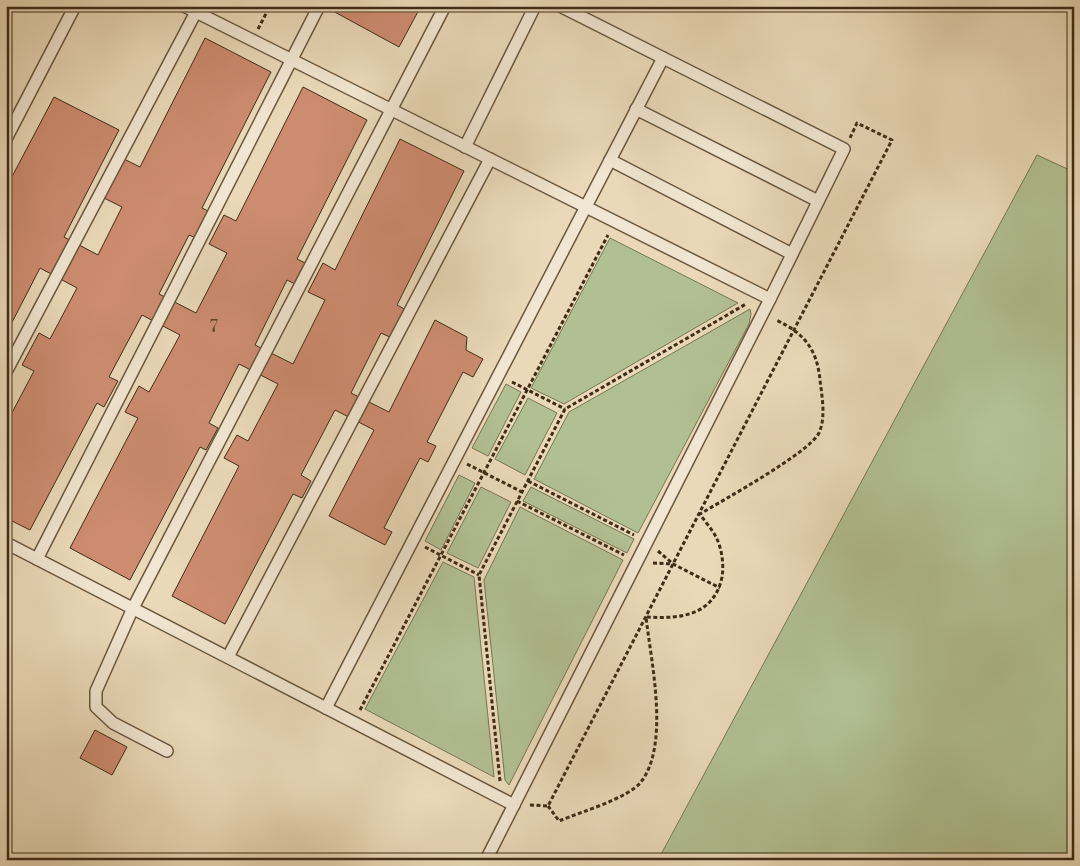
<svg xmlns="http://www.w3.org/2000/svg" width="1080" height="866" font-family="'Old Standard TT',serif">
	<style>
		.green { fill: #b1c093; stroke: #787654 }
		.building { fill: #cd8c70; stroke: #3f2c16 }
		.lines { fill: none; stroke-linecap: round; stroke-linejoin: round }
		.lane-casing { stroke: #6a573e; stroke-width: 14 }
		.path { stroke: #3f2c16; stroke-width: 3; stroke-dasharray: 4 2.5; stroke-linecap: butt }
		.lane { stroke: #f1e6d1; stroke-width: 11 }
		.labels { text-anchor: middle; stroke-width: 4.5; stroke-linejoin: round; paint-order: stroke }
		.number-label { font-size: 18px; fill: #62442c }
	</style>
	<rect width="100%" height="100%" fill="#ead9b8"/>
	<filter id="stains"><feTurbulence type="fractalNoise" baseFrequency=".004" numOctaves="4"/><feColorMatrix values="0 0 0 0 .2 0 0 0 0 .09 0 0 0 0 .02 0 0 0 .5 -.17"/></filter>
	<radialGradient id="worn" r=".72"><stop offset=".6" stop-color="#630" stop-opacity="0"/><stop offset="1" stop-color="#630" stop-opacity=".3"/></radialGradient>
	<g class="green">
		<polygon points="1037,155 1074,172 1074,860 658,860"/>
		<polygon points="610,238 738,303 564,404 531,388"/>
		<polygon points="750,309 751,314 749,324 638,533 534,479 569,412"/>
		<polygon points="506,384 521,392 488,456 472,448"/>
		<polygon points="528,398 557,413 525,475 495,459"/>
		<polygon points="459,475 475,483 441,550 425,541"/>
		<polygon points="481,487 511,502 478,568 447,553"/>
		<polygon points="531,487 634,539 627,553 523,501"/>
		<polygon points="520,507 623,560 509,785 505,780 484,580"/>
		<polygon points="443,562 474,577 494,777 365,709"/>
	</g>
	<g class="building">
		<polygon points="333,6 421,6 399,47 331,10"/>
		<polygon points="205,38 271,72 202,208 212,213 198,239 189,235 159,294 196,313 227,253 209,244 224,215 236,221 303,87 367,120 297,259 307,264 297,285 287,280 255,345 293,364 325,300 308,292 323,263 335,270 400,139 464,171 397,305 408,311 394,339 381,333 351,393 389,412 435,320 467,337 466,350 483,359 473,377 463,372 427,442 436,446 428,462 420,458 384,528 392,532 385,545 329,516 374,430 335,410 301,475 311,481 302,498 293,494 225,624 172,596 239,466 224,458 237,435 248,441 278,384 239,364 209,423 218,428 206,450 200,447 130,580 70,548 138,418 125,412 139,386 149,392 180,335 142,315 109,377 118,381 104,407 97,403 30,530 6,518 6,424 34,371 22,365 39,333 50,339 77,288 40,268 6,334 6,188 54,97 119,130 64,237 98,255 122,207 104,198 124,159 140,167"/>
		<polygon points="95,730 127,747 112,775 80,758"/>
	</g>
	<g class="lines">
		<g class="lane-casing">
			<g id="lane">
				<polyline points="184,6 770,299 486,860"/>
				<polyline points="560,6 844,149 770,299"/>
				<polyline points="636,109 818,201"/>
				<polyline points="6,139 75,6"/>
				<polyline points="465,147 535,6"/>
				<polyline points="610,160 792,254"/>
				<polyline points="6,372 196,12"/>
				<polyline points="6,543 514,805"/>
				<polyline points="37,559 319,6"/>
				<polyline points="228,657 490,159"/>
				<polyline points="326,708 663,58"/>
				<polyline points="167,751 113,723 96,707 96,691 133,608 445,6"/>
			</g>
		</g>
		<g class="path">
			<polyline points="258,29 270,6"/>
			<polyline points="512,382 565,409"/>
			<polyline points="467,464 522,492"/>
			<polyline points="528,481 634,535"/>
			<polyline points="517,501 624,555"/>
			<polyline points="425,547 479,575"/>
			<polyline points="658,551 672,563"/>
			<polyline points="653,563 673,564 720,588"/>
			<polyline points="360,710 608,235"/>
			<polyline points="500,781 479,575 565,409 746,304"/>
			<polyline points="530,805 548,806 892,140 857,123 850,138"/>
			<path d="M548,806l11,15c21,-9 68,-22 82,-39 29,-38 10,-120 5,-165 34,2 68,-1 76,-40 2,-12 0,-27 -5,-38 -4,-9 -12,-17 -17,-25 23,-14 109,-61 119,-81 7,-16 3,-36 1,-53 -3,-31 -16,-47 -44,-60"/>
		</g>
		<use href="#lane" class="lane"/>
	</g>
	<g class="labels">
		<g class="number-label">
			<text x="214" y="332">7</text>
		</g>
	</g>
	<rect width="1080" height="866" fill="none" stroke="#ead9b8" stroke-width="25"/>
	<rect x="8" y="8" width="1065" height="851" fill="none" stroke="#3f2c16" stroke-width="2.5"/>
	<rect x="12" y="12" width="1055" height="841" fill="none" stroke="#3f2c16"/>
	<rect width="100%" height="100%" filter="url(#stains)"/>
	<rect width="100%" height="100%" fill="url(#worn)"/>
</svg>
